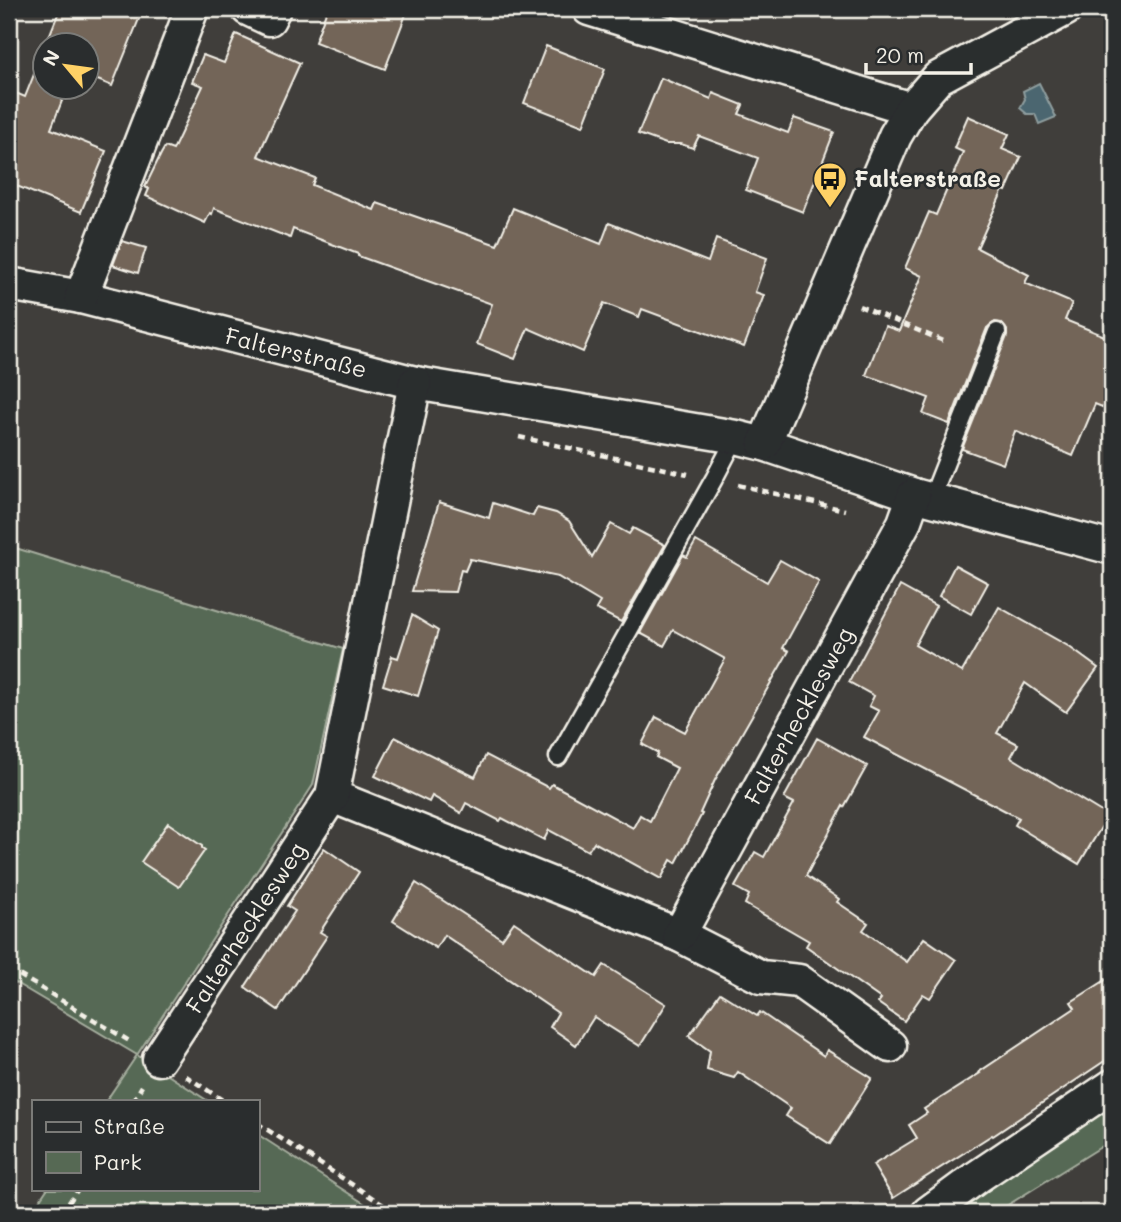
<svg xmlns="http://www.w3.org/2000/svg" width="1121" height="1222" font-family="Mali,sans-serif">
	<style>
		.green { fill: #566954; stroke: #a5ad9e; stroke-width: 2 }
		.water { fill: #4b666f; stroke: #8f9e9f; stroke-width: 2 }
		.building { fill: #736559; stroke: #f4f1e8; stroke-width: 2 }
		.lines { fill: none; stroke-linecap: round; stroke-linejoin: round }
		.service-casing { stroke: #f4f1e8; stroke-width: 21 }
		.minor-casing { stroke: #f4f1e8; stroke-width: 37 }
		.path { stroke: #f4f1e8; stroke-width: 4.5; stroke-dasharray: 7 5; stroke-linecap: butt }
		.service { stroke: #2a2d2e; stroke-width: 16 }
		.minor { stroke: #2a2d2e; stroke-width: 32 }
		.labels { text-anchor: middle; stroke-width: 5; stroke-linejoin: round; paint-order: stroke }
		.poi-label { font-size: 23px; font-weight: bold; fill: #f4f1e8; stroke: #2a2d2e; text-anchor: start }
		.street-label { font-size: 23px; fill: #f4f1e8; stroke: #2a2d2e }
	</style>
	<rect width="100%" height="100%" fill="#403e3b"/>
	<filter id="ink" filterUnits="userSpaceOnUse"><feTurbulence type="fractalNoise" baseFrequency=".0143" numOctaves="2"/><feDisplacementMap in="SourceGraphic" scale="14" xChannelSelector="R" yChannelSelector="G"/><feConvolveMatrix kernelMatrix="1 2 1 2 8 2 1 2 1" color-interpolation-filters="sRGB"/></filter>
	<g filter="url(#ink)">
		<g class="green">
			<polygon points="9,546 343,649 313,785 137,1055 208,1101 106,1101 137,1055 9,979"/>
			<polygon points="1112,1096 1112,1140 995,1213 950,1213"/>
			<polygon points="257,1134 379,1213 31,1213 47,1189 257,1189"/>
		</g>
		<polygon class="water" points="1039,83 1056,117 1039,124 1035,114 1027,114 1020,108 1025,99 1023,91"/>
		<g class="building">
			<polygon points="60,9 143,9 112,86 88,76 88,46 46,46 46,88 67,88 51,129 106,151 81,212 9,183 18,157 9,153 9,90 25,97"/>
			<polygon points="327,9 408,9 385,69 315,42"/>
			<polygon points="236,34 300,63 258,156 315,178 312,185 374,210 377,203 497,245 513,208 601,244 609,223 708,262 716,239 767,258 755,292 764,295 744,347 642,309 639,317 604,303 583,352 528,328 515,359 477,344 492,304 358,256 358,254 293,229 290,238 214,208 212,214 210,213 205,223 146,196 149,189 145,187 161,154 165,147 173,150 203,86 192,82 203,55 224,63"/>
			<polygon points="546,46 605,69 583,126 524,103"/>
			<polygon points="661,78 711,99 713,93 743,105 739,114 788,133 794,118 834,132 803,212 746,190 758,158 699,136 693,148 681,144 666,144 638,134"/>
			<polygon points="968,116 1009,134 1002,149 1021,157 1006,191 1003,190 977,248 1029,275 1025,283 1072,303 1065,320 1112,339 1112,411 1095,404 1073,456 1015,431 1003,464 962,449 1007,336 1007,330 1001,323 995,322 987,328 949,424 923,414 929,398 866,375 885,326 899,331 922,276 905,268 929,212 936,215 963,152 954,148"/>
			<polygon points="122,241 146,248 138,273 113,265"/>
			<polygon points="439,502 489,518 493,503 533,516 537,508 556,513 569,521 592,557 611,524 629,534 633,528 665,545 621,622 596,609 600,602 558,577 470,559 465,571 461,570 455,592 412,591"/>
			<polygon points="696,541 767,582 780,560 819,582 783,648 789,651 715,780 700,813 702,814 676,863 671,860 661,879 594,842 588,851 549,830 544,840 502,818 500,821 466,803 461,813 432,796 429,802 375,776 395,737 475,777 486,755 549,788 552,784 633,828 640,815 650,821 677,768 656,757 658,753 642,744 656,717 685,732 725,659 673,630 664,646 640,633 683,555 687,557"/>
			<polygon points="955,565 988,583 971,614 939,596"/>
			<polygon points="900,586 936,606 915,645 962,672 999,607 1068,646 1098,668 1066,712 1025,683 997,733 1018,744 1011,757 1108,816 1079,864 1015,825 1019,818 864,737 879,711 869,706 874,696 849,682"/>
			<polygon points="412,615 438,631 418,696 383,685 392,656 398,658"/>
			<polygon points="817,738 867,766 844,807 843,806 806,876 839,899 837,902 868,923 863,930 907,962 924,938 956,960 930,998 923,994 904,1021 878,1003 881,999 806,946 809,941 745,904 749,895 735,887 755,852 764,857 794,803 784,798"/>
			<polygon points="168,823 202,846 202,848 205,850 179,887 141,862"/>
			<polygon points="324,848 359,872 320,932 327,936 278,1010 245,987 295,911 287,906"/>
			<polygon points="416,883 502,939 514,922 596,977 604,965 666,1004 640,1046 594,1017 576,1045 550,1027 558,1013 444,935 436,948 393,921"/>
			<polygon points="1112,976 1112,1056 993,1136 992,1135 893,1198 873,1165 917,1138 909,1125 927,1113 924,1109 980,1073 979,1072 1075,1008 1071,1002"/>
			<polygon points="720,993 757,1016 760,1012 824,1056 827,1050 872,1078 830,1144 786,1116 791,1108 738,1072 734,1078 707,1070 710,1051 689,1036"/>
		</g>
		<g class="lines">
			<g class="service-casing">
				<g id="service">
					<polyline points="931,500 997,332"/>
					<polyline points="558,757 714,479 736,437"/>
				</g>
			</g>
			<g class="minor-casing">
				<g id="minor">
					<polyline points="248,9 269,19 274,9"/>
					<polyline points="589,9 911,109"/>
					<polyline points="9,284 81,297 415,383 736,437 764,444 914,495 1112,548"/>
					<polyline points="81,297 192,9"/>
					<polyline points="764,444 895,136 911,109 938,78 1066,9"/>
					<polyline points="332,796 679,935 761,977 799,981 890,1046"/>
					<polyline points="679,935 904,523 914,495"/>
					<polyline points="159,1059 332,796 415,383"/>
					<polyline points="928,1213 977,1177 1112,1086"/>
				</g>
			</g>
			<g class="path">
				<polyline points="859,306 946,342"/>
				<polyline points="519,437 688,474"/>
				<polyline points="738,485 845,510"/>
				<polyline points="9,969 131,1042"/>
				<polyline points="186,1076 224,1101"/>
				<polyline points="133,1101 142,1086"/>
				<polyline points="257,1123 396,1213"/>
				<polyline points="62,1213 78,1189"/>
			</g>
			<use href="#service" class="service"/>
			<use href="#minor" class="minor"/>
		</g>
	</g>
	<defs>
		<g id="bus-pin" transform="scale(1.75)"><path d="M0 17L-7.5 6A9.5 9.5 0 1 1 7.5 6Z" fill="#ffd166" stroke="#2a2d2e"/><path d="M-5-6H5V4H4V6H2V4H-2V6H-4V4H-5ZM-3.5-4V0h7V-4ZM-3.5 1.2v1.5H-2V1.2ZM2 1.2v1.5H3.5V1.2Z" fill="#111"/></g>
	</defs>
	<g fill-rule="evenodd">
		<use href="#bus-pin" x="830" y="179"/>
	</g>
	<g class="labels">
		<g class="poi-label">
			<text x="854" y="187">Falterstraße</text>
		</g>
		<g class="street-label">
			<text transform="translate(296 353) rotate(14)" y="8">Falterstraße</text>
			<text transform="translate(799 716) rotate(-61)" y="8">Falterhecklesweg</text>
			<text transform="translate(246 928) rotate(-57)" y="8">Falterhecklesweg</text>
		</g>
	</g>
	<rect width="1121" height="1222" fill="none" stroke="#2a2d2e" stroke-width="35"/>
	<rect x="18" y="18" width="1086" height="1187" fill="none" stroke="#f4f1e8" stroke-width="2.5" filter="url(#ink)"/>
	<rect x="32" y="1100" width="228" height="91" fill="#2a2d2e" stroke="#7b7b78" stroke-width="2"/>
	<rect x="46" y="1122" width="35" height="10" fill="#2a2d2e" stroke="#7b7b78" stroke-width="2"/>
	<text x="94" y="1134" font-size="21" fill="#f4f1e8">Straße</text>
	<rect x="46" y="1152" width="35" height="21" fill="#566954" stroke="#7b7b78" stroke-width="2"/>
	<text x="94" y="1170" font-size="21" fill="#f4f1e8">Park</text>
	<g transform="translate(66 66) rotate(299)"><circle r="33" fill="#2a2d2e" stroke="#7b7b78" stroke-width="2"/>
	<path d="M0-5L12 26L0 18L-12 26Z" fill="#ffd166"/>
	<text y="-10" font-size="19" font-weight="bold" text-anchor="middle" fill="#f4f1e8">N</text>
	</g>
	<path d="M866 63v10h105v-10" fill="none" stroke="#f4f1e8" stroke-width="3.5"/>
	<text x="876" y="63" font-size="21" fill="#f4f1e8" stroke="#2a2d2e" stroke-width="5" paint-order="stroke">20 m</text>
</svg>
